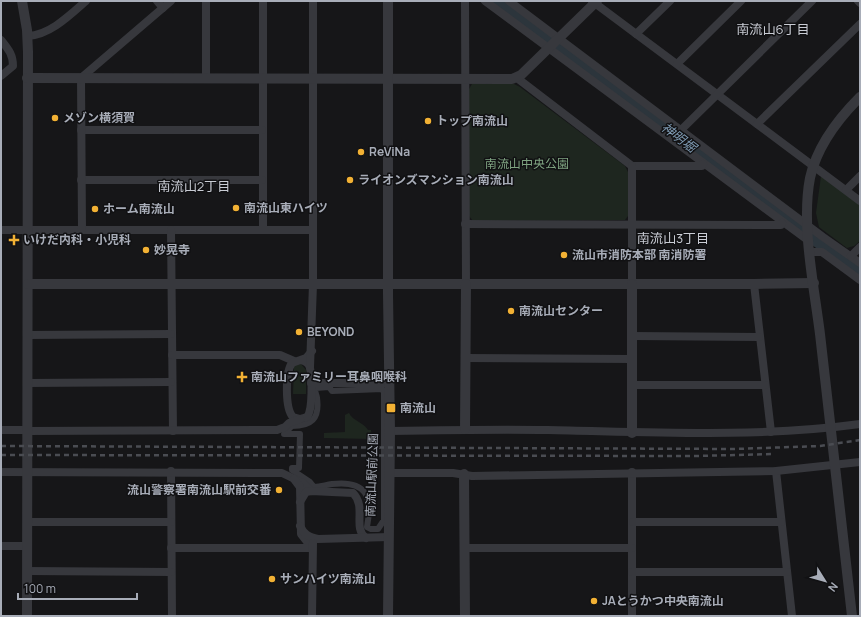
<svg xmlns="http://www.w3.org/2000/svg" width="861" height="617" font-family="Manrope,'Noto Sans JP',sans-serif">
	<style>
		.green { fill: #1e261f }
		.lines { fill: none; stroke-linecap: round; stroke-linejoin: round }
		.river { stroke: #2c353c; stroke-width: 14 }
		.pedestrian { stroke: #37383d; stroke-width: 6 }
		.minor { stroke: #37383d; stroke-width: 8 }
		.tertiary { stroke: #37383d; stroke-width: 10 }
		.rail { stroke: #4a4c52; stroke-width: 2.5; stroke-dasharray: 5 4; stroke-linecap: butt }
		.poi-dot { fill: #f2b134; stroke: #111113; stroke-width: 1.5 }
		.labels { text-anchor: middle; stroke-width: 3; stroke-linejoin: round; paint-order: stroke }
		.poi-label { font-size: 12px; font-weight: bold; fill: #a8adb8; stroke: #111113; text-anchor: start }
		.park-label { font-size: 12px; fill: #7fa381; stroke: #111113 }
		.street-label { font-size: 12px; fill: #a8adb8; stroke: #111113 }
		.neighbourhood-label { font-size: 13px; fill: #c9ccd4; stroke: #111113 }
		.water-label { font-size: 13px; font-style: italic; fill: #7f9bb3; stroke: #111113 }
	</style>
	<rect width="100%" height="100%" fill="#161618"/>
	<g class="green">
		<polygon points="472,84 514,84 520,87 625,166 628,172 628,216 625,220 473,221 469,216 469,89"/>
		<polygon points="821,176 860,205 860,241 854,246 847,248 819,227 816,213"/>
		<polygon points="301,364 306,370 306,394 293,394 294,366"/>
		<path d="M349,413c4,8 14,9 19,17h3l1,9 -48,-1v-5l21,-1v-17z"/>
	</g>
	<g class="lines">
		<polyline class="river" points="497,1 860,272"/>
		<path class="pedestrian" d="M329,387l3,4 50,-2 2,3v128l-6,9h-7l-4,-2c6,-31 -1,-47 -35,-43 -7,1 -11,3 -18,3l-4,-5 -18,-12v-2h7l1,-34h-16l8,-8c19,0 28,-7 25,-28 0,-3 -2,-5 -2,-9l1,-1z"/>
		<g class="minor">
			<polyline points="157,1 163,8"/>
			<polyline points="206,1 206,79"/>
			<polyline points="263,1 263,229"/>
			<polyline points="465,1 466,284"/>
			<polyline points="485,1 809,241"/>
			<polyline points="509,1 823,237 860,263"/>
			<polyline points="592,1 860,201"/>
			<polyline points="858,1 860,3"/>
			<polyline points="636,34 670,1"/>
			<path d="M28,36c22,-1 42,-21 58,-35"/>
			<path d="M1,40c7,9 12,14 12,26l-12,10"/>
			<polyline points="677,64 741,1"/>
			<polyline points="517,78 632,166 702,166 703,164"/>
			<polyline points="757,124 860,24"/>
			<polyline points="81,130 262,130"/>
			<polyline points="681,130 812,1"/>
			<polyline points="81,180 262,180"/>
			<polyline points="846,190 860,176"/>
			<polyline points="465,224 781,225 782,223"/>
			<polyline points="1,230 313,230"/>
			<polyline points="82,230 81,78 171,1"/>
			<polyline points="171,230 173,431"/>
			<polyline points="810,252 822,252 860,280"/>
			<polyline points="851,256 860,247"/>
			<polyline points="632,284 632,166"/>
			<polyline points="754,284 771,432"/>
			<polyline points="28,335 171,334"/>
			<polyline points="633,336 759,337"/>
			<polyline points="172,355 280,355 294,361"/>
			<polyline points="466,358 632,359"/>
			<path d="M301,360c5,1 8,3 9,8 2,9 3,42 -3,49l-7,2 -7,-2c-8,-8 -8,-45 -1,-54l14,-5 6,-7"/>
			<polyline points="310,367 313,284 313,1"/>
			<polyline points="28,383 171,382"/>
			<polyline points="311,383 390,383"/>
			<polyline points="633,385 765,385"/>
			<polyline points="1,430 27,430"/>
			<polyline points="27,431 277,430 285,427 289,423 300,419"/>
			<path d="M390,431c53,-1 106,-2 158,-1 104,2 208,8 312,-6"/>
			<polyline points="171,471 172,616"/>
			<polyline points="776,471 792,616"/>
			<polyline points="1,472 282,473 303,483 311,491"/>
			<polyline points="632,472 632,616"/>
			<polyline points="390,473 453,473 472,476 776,471 860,462"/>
			<polyline points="294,479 300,487 301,534 312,548"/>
			<path d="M300,502l6,-10 5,-1 42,2c14,14 -1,35 13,45"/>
			<polyline points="28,522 171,522"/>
			<polyline points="633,522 781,522"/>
			<path d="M300,526c4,8 8,11 18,13l71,-2"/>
			<polyline points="1,546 28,546"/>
			<polyline points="171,548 312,548"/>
			<polyline points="465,548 632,548"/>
			<polyline points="27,571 171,572"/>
			<polyline points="632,572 787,572"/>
			<polyline points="312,616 313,543"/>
		</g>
		<g class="tertiary">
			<polyline points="22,1 27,30 28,52 27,616"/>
			<polyline points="27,78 512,79 521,75 597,1"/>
			<polyline points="28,284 754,284 814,283"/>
			<polyline points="465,429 466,284"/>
			<polyline points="632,433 632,284"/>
			<polyline points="464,474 465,616"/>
			<polyline points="388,616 390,431 388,294 388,1"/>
			<path d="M852,616c-10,-94 -21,-188 -32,-282 -6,-48 -19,-109 -10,-156 7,-32 27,-58 50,-81"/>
		</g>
		<g class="rail">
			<polyline points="1,446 734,449 820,446 860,440"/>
			<polyline points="1,455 697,456 773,454"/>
		</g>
	</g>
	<g class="poi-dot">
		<circle cx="55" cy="118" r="4"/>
		<circle cx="428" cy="121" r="4"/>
		<circle cx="361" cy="152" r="4"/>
		<circle cx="350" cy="180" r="4"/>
		<circle cx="236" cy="208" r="4"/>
		<circle cx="95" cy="209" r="4"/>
		<path d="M12 234h4v4h4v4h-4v4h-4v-4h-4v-4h4z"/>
		<circle cx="146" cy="250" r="4"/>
		<circle cx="564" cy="255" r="4"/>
		<circle cx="511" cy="311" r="4"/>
		<circle cx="299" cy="332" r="4"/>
		<path d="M240 371h4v4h4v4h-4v4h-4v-4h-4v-4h4z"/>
		<rect x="386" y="403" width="10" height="10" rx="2"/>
		<circle cx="279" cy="490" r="4"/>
		<circle cx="272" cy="579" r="4"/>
		<circle cx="594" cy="601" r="4"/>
	</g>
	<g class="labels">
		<g class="poi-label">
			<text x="63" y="122">メゾン横須賀</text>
			<text x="436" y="125">トップ南流山</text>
			<text x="369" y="156">ReViNa</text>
			<text x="358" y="184">ライオンズマンション南流山</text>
			<text x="244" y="212">南流山東ハイツ</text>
			<text x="103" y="213">ホーム南流山</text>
			<text x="23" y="244">いけだ内科・小児科</text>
			<text x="154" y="254">妙晃寺</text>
			<text x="572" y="259">流山市消防本部 南消防署</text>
			<text x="519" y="315">南流山センター</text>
			<text x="307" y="336">BEYOND</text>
			<text x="251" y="381">南流山ファミリー耳鼻咽喉科</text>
			<text x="400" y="412">南流山</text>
			<text x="271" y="494" text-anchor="end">流山警察署南流山駅前交番</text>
			<text x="280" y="583">サンハイツ南流山</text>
			<text x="602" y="605">JAとうかつ中央南流山</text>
		</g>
		<g class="park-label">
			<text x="527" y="168">南流山中央公園</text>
		</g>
		<g class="street-label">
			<text transform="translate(372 475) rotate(-88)" y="4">南流山駅前公園</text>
		</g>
		<g class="neighbourhood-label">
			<text x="773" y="34">南流山6丁目</text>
			<text x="194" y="191">南流山2丁目</text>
			<text x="673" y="243">南流山3丁目</text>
		</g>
		<g class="water-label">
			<text transform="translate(679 137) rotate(37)" y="5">神明堀</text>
		</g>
	</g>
	<rect width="861" height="617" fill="none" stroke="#a8adb8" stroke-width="4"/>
	<g transform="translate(825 581) rotate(127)" stroke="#111113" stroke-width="3" paint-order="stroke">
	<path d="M0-3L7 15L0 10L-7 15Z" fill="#a8adb8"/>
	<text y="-6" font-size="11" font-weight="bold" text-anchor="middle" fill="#a8adb8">N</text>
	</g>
	<path d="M18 593v6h119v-6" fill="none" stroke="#a8adb8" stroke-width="2"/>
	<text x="24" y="593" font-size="12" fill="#a8adb8" stroke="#111113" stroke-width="3" paint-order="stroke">100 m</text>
</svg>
